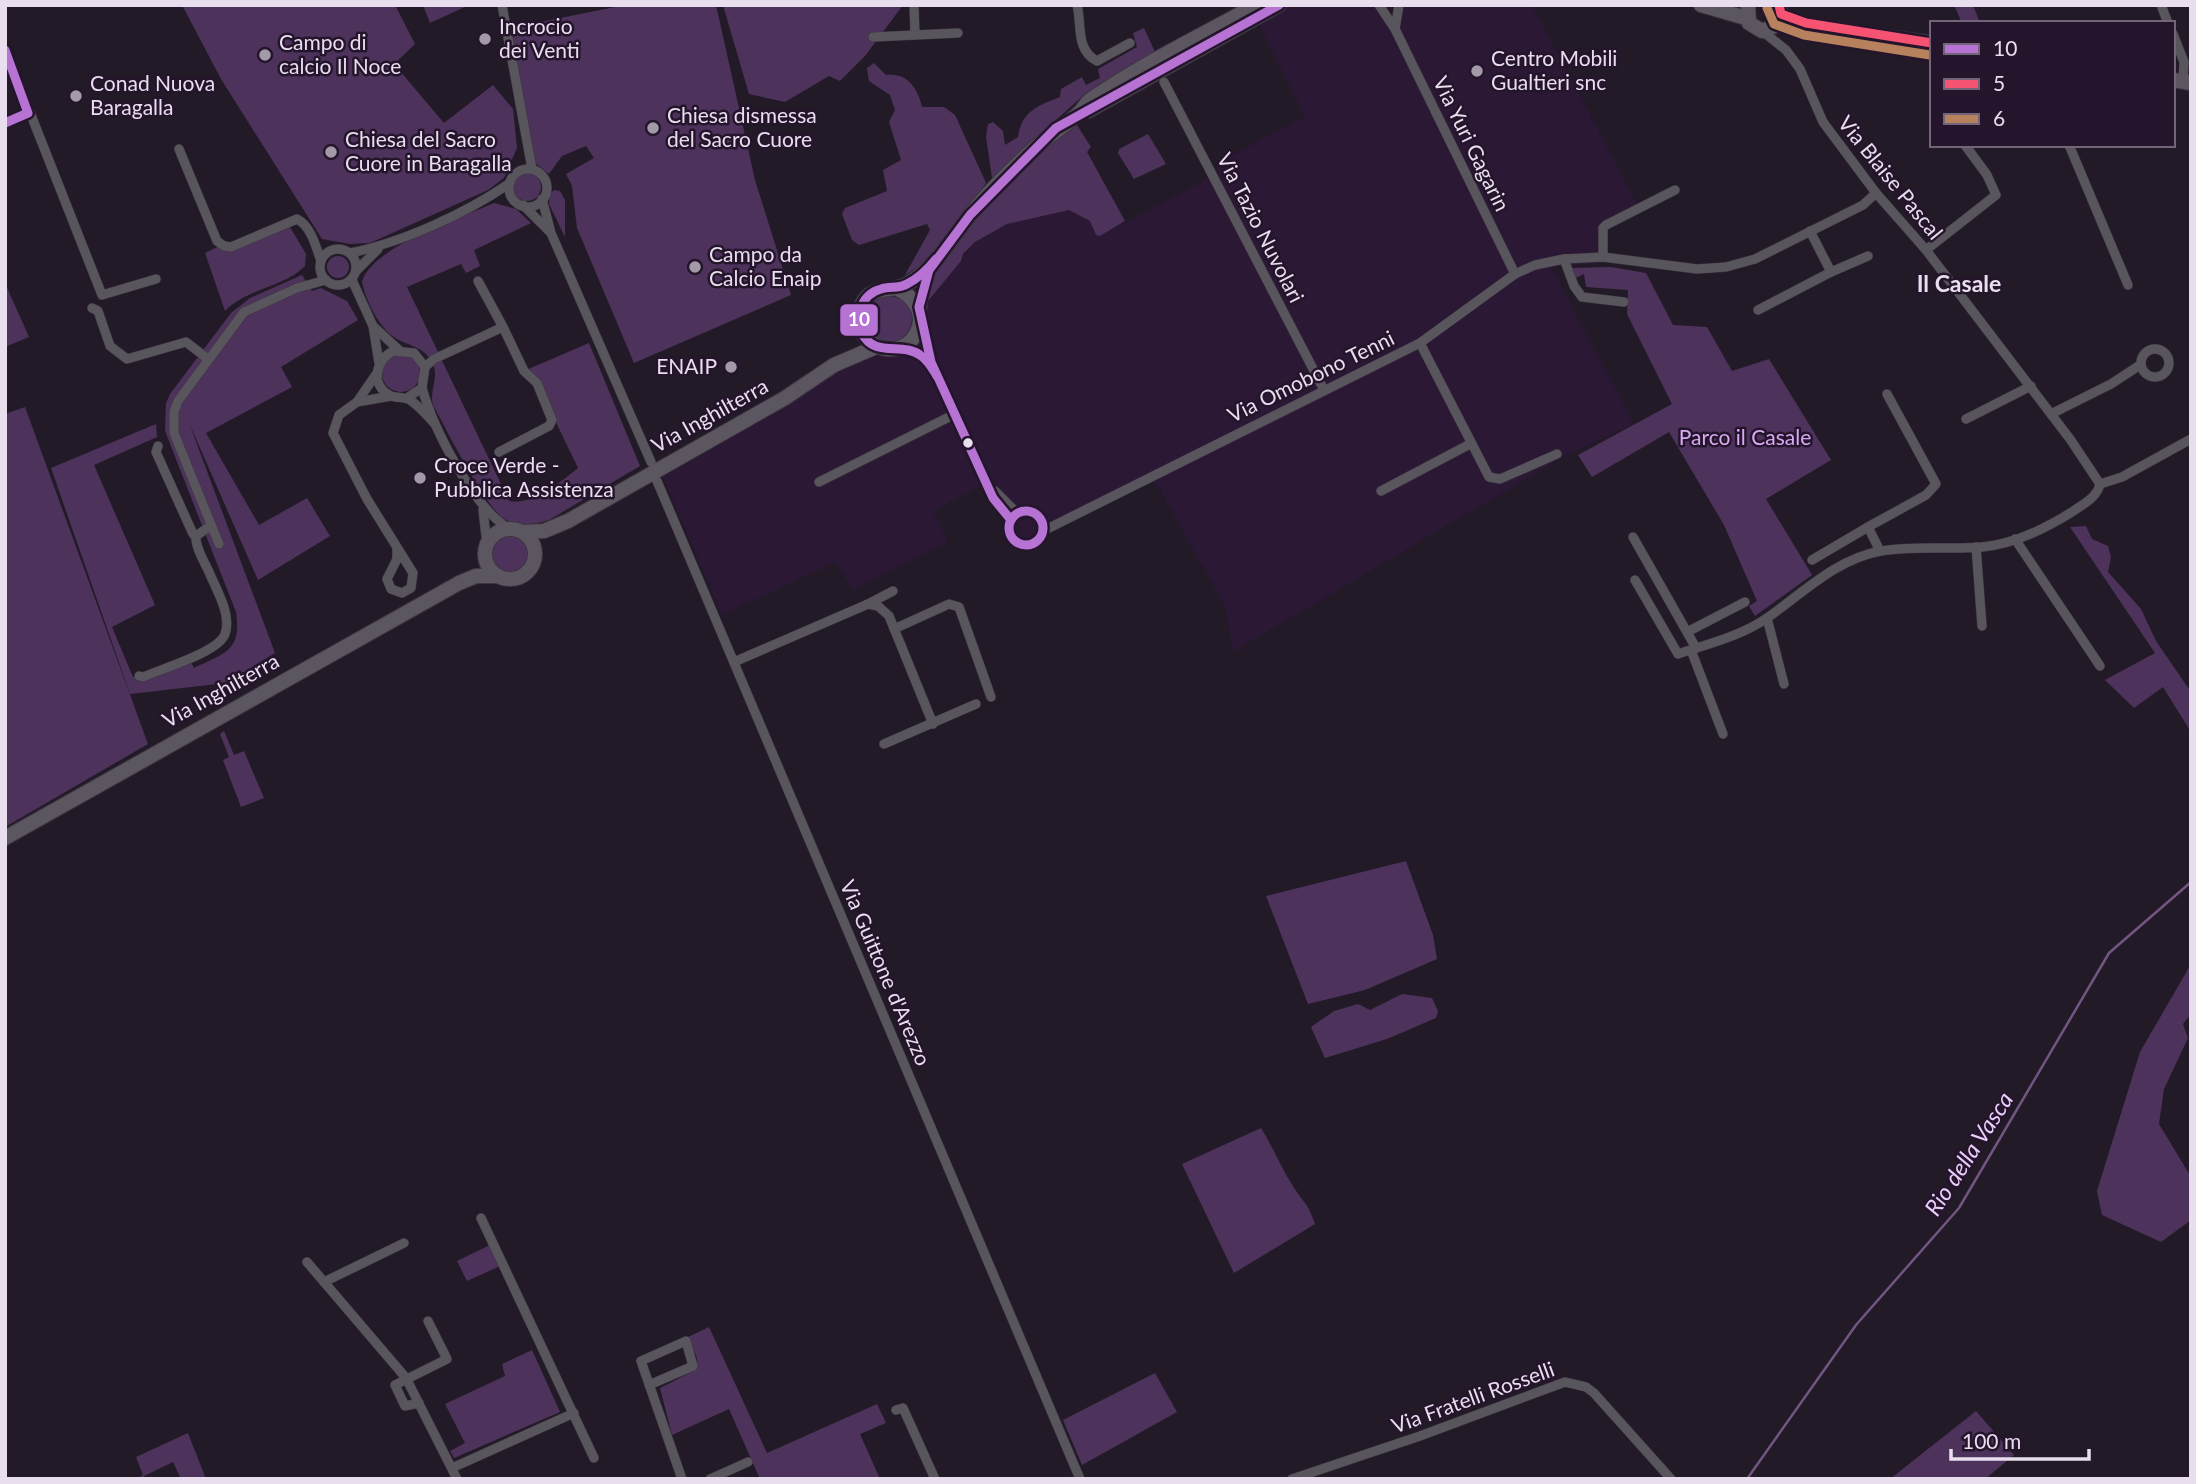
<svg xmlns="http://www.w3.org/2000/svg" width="2196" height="1484" font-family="Lato,sans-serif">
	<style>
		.built { fill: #2a1834 }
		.green { fill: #4d335b }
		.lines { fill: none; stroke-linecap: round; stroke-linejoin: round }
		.stream { stroke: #725582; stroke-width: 2.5 }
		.minor-casing { stroke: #3e3642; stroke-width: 10 }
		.primary-casing { stroke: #3e3642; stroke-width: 16 }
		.minor { stroke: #59555d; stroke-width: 9 }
		.primary { stroke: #5c5660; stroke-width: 14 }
		.bus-1-casing { stroke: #24152c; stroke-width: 14 }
		.bus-2-casing { stroke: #24152c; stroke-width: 14 }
		.bus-3-casing { stroke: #24152c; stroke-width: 14 }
		.bus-1 { stroke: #b673d3; stroke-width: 9 }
		.bus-2 { stroke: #f65372; stroke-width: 9 }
		.bus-3 { stroke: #b6815c; stroke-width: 9 }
		.poi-dot { fill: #a399a8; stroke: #24152c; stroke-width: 2.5 }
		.bus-dot { fill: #e8deee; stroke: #24152c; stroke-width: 2.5 }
		.labels { text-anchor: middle; stroke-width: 5; stroke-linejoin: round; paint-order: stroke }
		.poi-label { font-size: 21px; fill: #e8deee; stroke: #24152c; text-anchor: start }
		.street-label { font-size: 21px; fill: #e8deee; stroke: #24152c }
		.park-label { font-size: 21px; fill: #d9aaf3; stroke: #24152c }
		.neighbourhood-label { font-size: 23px; font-weight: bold; fill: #e8deee; stroke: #24152c }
		.water-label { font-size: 23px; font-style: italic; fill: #eacefb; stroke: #24152c }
		.line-badge { stroke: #24152c; stroke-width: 2.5 }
		.badge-label { font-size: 19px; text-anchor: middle; font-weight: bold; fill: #fff }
	</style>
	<rect width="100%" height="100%" fill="#231a27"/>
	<polygon class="built" points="1283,5 1373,5 1398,39 1402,5 1532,5 1642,213 1608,230 1608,262 1551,267 1634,424 1570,453 1233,652 1225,607 1157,484 1152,481 1049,531 1043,541 1026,548 1008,540 1001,518 991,508 981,486 933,511 948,542 852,590 836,562 722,615 663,477 796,400 861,357 906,352 918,356 925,338 928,301 975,242 1007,224 1069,210 1091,221 1096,235 1100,236 1218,173 1216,164 1305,116 1259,24"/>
	<g class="green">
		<polygon points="182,5 395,5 415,44 394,64 444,123 493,85 513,109 517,148 504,178 488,190 370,243 350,244 322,239 221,79"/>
		<polygon points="423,5 469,5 430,23"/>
		<polygon points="625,5 716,5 755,180 791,295 634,363 577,228 572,186 566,174 594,158 586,146 562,156 549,174 535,163 506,29"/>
		<polygon points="723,5 903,5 865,56 840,81 829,76 785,102 749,94"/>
		<polygon points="1954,5 1973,5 1980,23 1962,23"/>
		<path d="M1144,28l11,24 -69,41 -94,85 -6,-41 2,-13 5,-2 10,9 2,14 13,-8c4,-26 19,-31 42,-40l1,-8 21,-12 4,8 14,-7 -2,-9 39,-22 -4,-14z"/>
		<path d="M874,63l12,12c21,-3 32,13 36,32h22l11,8 31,68 -57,77 -24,15 25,-45 -3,-6 -68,21 -7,-5 -10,-26 3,-6 42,-17 -4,-21 18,-10 -12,-38 6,-12 -5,-15 -21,-14 -2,-13z"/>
		<polygon points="1074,124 1077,125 1091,147 1087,152 1125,221 1100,236 1096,235 1090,221 1069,210 1007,224 975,242 963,254 961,261 928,301 926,324 923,299 930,275 981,210 1017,173"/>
		<polygon points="1148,134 1166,164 1134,179 1118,153 1119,149"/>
		<circle cx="527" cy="187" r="14"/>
		<polygon points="554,190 560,191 565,200 565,237 549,204 550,194"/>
		<path d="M494,203l22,6 15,14 -57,27 6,16 -14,7 -5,-9 -54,23 102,214c22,5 52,-19 69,-33l-41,-85 -13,-12 65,-28 51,123 -91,54c-15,5 -28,6 -43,0 -19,-9 -61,-93 -73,-115 -4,-13 5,-26 1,-38 -7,-22 -28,-20 -43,-32 -14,-12 -26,-36 -29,-54 13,-36 97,-62 132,-78z"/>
		<path d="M290,227l16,27 -1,12c-22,22 -58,22 -80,45l-20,-58 12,-6 11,4z"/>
		<circle cx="338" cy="267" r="11"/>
		<polygon points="1611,267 1646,273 1673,325 1707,327 1732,371 1769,359 1831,460 1766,499 1812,575 1755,616 1749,606 1757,601 1724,525 1669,432 1592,477 1578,455 1672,404 1627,314 1628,290 1586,287 1584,274 1574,279 1573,268"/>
		<path d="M302,275l10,16 9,-3 26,13 11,19 -77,47 11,20 -86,46 53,92 48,-27 23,38 -72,44 -69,-157 86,230 -49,30 -96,11 -79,-226 105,-44 1,13 -63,28 61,140 -43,22 21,50h10l46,-19 5,10c31,-15 48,-17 42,-56l-71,-181 1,-28 4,-9 61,-81 19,-15z"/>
		<polygon points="5,283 29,337 5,347"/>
		<circle cx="889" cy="319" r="23"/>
		<circle cx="401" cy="373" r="19"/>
		<polygon points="25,407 148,744 5,827 5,414"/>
		<polygon points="2086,526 2092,539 2108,546 2111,557 2108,572 2141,609 2156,641 2191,692 2191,732 2163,687 2134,708 2105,680 2155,653 2070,527"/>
		<circle cx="510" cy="554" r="19"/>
		<polygon points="224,731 234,755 244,751 264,798 241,807 223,760 229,757 220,734"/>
		<polygon points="1406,861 1433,935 1437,959 1365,990 1308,1004 1266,896"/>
		<polygon points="2191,964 2191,1014 2183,1024 2188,1038 2164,1089 2159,1124 2191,1177 2191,1220 2161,1242 2102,1215 2097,1191 2140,1052"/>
		<polygon points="1402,994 1432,998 1438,1011 1436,1018 1387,1039 1325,1058 1311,1027 1334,1011 1358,1004 1370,1010"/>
		<path d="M1261,1128c12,19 20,40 32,58 11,18 14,15 22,38l-81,49 -52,-109z"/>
		<polygon points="490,1245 500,1266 467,1281 457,1261"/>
		<polygon points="709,1327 767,1453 877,1404 886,1423 860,1434 880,1479 760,1479 729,1409 672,1435 660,1388 697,1369 697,1358 688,1337"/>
		<polygon points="532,1350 560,1412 454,1458 450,1451 465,1443 445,1404 505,1376 502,1364"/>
		<polygon points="1155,1373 1177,1412 1082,1465 1063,1420"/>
		<polygon points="1976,1411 2014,1455 1985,1479 1890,1479"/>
		<polygon points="188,1433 206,1479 181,1479 173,1462 144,1476 145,1479 137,1479 143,1475 136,1457"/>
	</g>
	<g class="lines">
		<polyline class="stream" points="1747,1479 1856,1325 1959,1208 2109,953 2191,882"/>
		<g class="minor-casing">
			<g id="minor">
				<polyline points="502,5 532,169"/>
				<polyline points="914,5 915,35"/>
				<path d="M1077,5c5,18 -2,45 20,56l33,-18"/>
				<polyline points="1379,5 1395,29 1515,274"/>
				<polyline points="2161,5 2168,23"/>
				<polyline points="1395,29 1399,5"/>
				<polyline points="1762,31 1786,50 1800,69 1823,122 1876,193 1926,250 2070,439 2100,484"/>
				<polyline points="2173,34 2184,62 2183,82"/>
				<polyline points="873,37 958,33"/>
				<polyline points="5,49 102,295 156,279"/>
				<polyline points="1164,82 1324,390"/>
				<polyline points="5,123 28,113"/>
				<polyline points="2069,145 2128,285"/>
				<path d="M179,149l38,92 7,5 7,1 66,-28c14,7 19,28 24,42"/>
				<circle cx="528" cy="188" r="19"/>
				<polyline points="542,199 551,233 651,462"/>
				<polyline points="523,205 550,232"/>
				<circle cx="338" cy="267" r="18"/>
				<polyline points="1926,250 1996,195 1987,175 1965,145"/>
				<path d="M350,253c51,-10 117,-40 160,-70"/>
				<polyline points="1603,257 1603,228 1606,225 1675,190"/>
				<polyline points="1564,259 1574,286 1582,297 1624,302"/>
				<polyline points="356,271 378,249"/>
				<polyline points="1831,272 1868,256"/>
				<polyline points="352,280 373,326 379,363"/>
				<polyline points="92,308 98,311 110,346 127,359 186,342 208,359"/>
				<polyline points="1758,310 1831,272 1810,231"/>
				<polyline points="920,326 927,352 993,498 1011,520"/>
				<polyline points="374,327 399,350"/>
				<polyline points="1420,343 1489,477 1500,479 1557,454"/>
				<polyline points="901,347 918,353 929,364"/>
				<circle cx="2155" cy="363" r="14"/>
				<polyline points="425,367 434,359 503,327 478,281"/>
				<polyline points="377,373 357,402 339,415 333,433 367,499 413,573 411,588 402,593 391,589 387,579 397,559 397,549"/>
				<path d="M422,388c11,39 52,122 88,141"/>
				<path d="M407,398l15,-10 3,-21 -11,-14 -21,-2c-17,9 -23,33 -4,44 7,4 15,1 21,5 9,6 17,15 24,23"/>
				<polyline points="357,402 391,396"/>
				<polyline points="2051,414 2111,384 2140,365"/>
				<polyline points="1966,419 2031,386"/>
				<polyline points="158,446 156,452 193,534 196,536 210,526"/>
				<polyline points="499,452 549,426 552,420 537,383 524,371 503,327"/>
				<polyline points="657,481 1080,1479"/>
				<polyline points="819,482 955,414"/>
				<polyline points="2100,484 2122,477 2191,439"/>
				<polyline points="995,491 1017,513"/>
				<polyline points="1381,491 1470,444"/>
				<polyline points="483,510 487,545"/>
				<circle cx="1026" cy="528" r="17"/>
				<polyline points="1868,527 1926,495 1936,484 1887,394"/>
				<polyline points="1043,531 1420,343 1515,274 1535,265 1564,259 1603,257 1697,269 1726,267 1755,259 1863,205 1876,193"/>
				<polyline points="1633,537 1696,648"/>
				<polyline points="2015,539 2100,666"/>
				<polyline points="219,544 174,433 174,412 178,401 244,312 297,288 326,280"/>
				<polyline points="1976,547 1982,626"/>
				<polyline points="1812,560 1868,527 1880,551"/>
				<path d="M1635,580l43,74c30,-10 63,-18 89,-36 36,-25 69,-59 114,-67 33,-6 67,-1 101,-4 33,-3 65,-19 93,-37 10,-7 22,-13 25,-26"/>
				<polyline points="868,604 893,591"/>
				<polyline points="1767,618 1784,684"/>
				<polyline points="894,629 949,604 959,607 991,697"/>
				<polyline points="1689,631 1745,602"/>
				<polyline points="1691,650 1723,734"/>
				<polyline points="734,662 868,604 878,606 889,616 933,724"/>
				<path d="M139,676l4,1c18,-8 76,-25 82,-43 7,-19 -9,-45 -16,-62 -5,-11 -14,-25 -13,-36"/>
				<polyline points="884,744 976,704"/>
				<polyline points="481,1218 594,1458"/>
				<polyline points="307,1262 406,1378 457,1479"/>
				<polyline points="324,1282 404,1243"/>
				<polyline points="649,1385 693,1366 686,1341 641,1361 682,1479"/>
				<polyline points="419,1403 405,1406 395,1385 447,1359 428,1321"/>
				<polyline points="896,1410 903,1408 935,1479"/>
				<polyline points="452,1468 574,1413"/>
				<polyline points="710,1479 748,1462"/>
				<polyline points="1292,1479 1420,1436 1565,1382 1586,1387 1594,1393 1671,1479"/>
			</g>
		</g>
		<g class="primary-casing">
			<g id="primary">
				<polyline points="1701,5 1746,18"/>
				<polyline points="1748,5 1749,23 1762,31 1777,25 1781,14 1779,5"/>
				<polyline points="1779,22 1932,43"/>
				<polyline points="2173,80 2191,83"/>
				<polyline points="1088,111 1279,5"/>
				<path d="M896,288c18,8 31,27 20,46 -20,34 -72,5 -54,-30 10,-20 30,-11 45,-20 31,-18 49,-52 71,-79 18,-21 40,-42 60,-60 13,-11 30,-21 42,-33 4,-4 5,-8 10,-12 51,-36 111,-64 166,-95"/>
				<circle cx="510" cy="554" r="25"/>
				<polyline points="523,532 544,531 568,521 785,398 834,365 876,347"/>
				<polyline points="5,838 459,583 476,576 498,576"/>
			</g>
		</g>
		<use href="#minor" class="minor"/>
		<use href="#primary" class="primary"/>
		<g class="bus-1-casing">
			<g id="bus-1">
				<polyline points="5,50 28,113 5,123"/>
				<path d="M936,259c-8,10 -17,19 -29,25 -9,5 -17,2 -26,5 -19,5 -27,27 -19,44 12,25 40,9 58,22 8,5 12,13 17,21"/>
				<circle cx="1026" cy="528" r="17"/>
				<polyline points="1011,520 993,498 931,362 919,307 929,270 970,215 1056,128 1279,5"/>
			</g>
		</g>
		<g class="bus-2-casing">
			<polyline id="bus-2" points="1779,5 1781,14 1806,23 1932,43"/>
		</g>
		<g class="bus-3-casing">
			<polyline id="bus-3" points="1767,8 1774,24 1804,35 1930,55"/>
		</g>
		<use href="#bus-1" class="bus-1"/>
		<use href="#bus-2" class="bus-2"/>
		<use href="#bus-3" class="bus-3"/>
	</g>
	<g class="poi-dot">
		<circle cx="485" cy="39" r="7"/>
		<circle cx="265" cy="55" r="7"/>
		<circle cx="1477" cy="71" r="7"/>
		<circle cx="76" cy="96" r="7"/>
		<circle cx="653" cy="128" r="7"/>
		<circle cx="331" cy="152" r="7"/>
		<circle cx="695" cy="267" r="7"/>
		<circle cx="731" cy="367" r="7"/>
		<circle cx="420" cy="478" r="7"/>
	</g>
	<circle class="bus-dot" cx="968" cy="443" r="6"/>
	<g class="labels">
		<g class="poi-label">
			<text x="499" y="34">Incrocio<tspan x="499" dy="24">dei Venti</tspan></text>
			<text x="279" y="50">Campo di<tspan x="279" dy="24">calcio Il Noce</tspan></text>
			<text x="1491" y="66">Centro Mobili<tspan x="1491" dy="24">Gualtieri snc</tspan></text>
			<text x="90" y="91">Conad Nuova<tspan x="90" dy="24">Baragalla</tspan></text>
			<text x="667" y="123">Chiesa dismessa<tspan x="667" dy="24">del Sacro Cuore</tspan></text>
			<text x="345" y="147">Chiesa del Sacro<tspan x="345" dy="24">Cuore in Baragalla</tspan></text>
			<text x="709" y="262">Campo da<tspan x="709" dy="24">Calcio Enaip</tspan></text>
			<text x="717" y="374" text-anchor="end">ENAIP</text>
			<text x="434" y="473">Croce Verde -<tspan x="434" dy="24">Pubblica Assistenza</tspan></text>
		</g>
		<g class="street-label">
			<text transform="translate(1471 144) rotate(64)" y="7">Via Yuri Gagarin</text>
			<text transform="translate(1890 178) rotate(51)" y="7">Via Blaise Pascal</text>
			<text transform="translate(1260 228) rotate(63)" y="7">Via Tazio Nuvolari</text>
			<text transform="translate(1311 377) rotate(-26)" y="7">Via Omobono Tenni</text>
			<text transform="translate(710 416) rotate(-29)" y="7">Via Inghilterra</text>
			<text transform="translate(221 691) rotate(-29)" y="7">Via Inghilterra</text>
			<text transform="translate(885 973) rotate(67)" y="7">Via Guittone d'Arezzo</text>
			<text transform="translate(1473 1398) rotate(-20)" y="7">Via Fratelli Rosselli</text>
		</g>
		<g class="park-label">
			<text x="1745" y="445">Parco il Casale</text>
		</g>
		<g class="neighbourhood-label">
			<text x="1959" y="292">Il Casale</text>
		</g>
		<g class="water-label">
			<text transform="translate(1969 1154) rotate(-57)" y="8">Rio della Vasca</text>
		</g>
	</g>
	<rect class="line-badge" x="839" y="303" width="40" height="34" rx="7" fill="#b673d3"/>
	<g class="badge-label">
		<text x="859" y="326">10</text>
	</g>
	<rect width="2196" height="1484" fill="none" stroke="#e8deee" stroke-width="14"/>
	<rect x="1930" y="21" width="245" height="126" fill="#24152c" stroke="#72657a" stroke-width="2"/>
	<rect x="1944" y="44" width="35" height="10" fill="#b673d3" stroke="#72657a" stroke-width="2"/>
	<text x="1993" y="56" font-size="21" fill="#e8deee">10</text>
	<rect x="1944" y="79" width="35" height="10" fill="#f65372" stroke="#72657a" stroke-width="2"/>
	<text x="1993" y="91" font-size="21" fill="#e8deee">5</text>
	<rect x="1944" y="114" width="35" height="10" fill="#b6815c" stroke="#72657a" stroke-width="2"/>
	<text x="1993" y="126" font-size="21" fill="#e8deee">6</text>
	<path d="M1951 1449v10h138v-10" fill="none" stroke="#e8deee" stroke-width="3.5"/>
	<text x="1962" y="1449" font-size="21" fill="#e8deee" stroke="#24152c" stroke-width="5" paint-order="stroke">100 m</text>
</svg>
